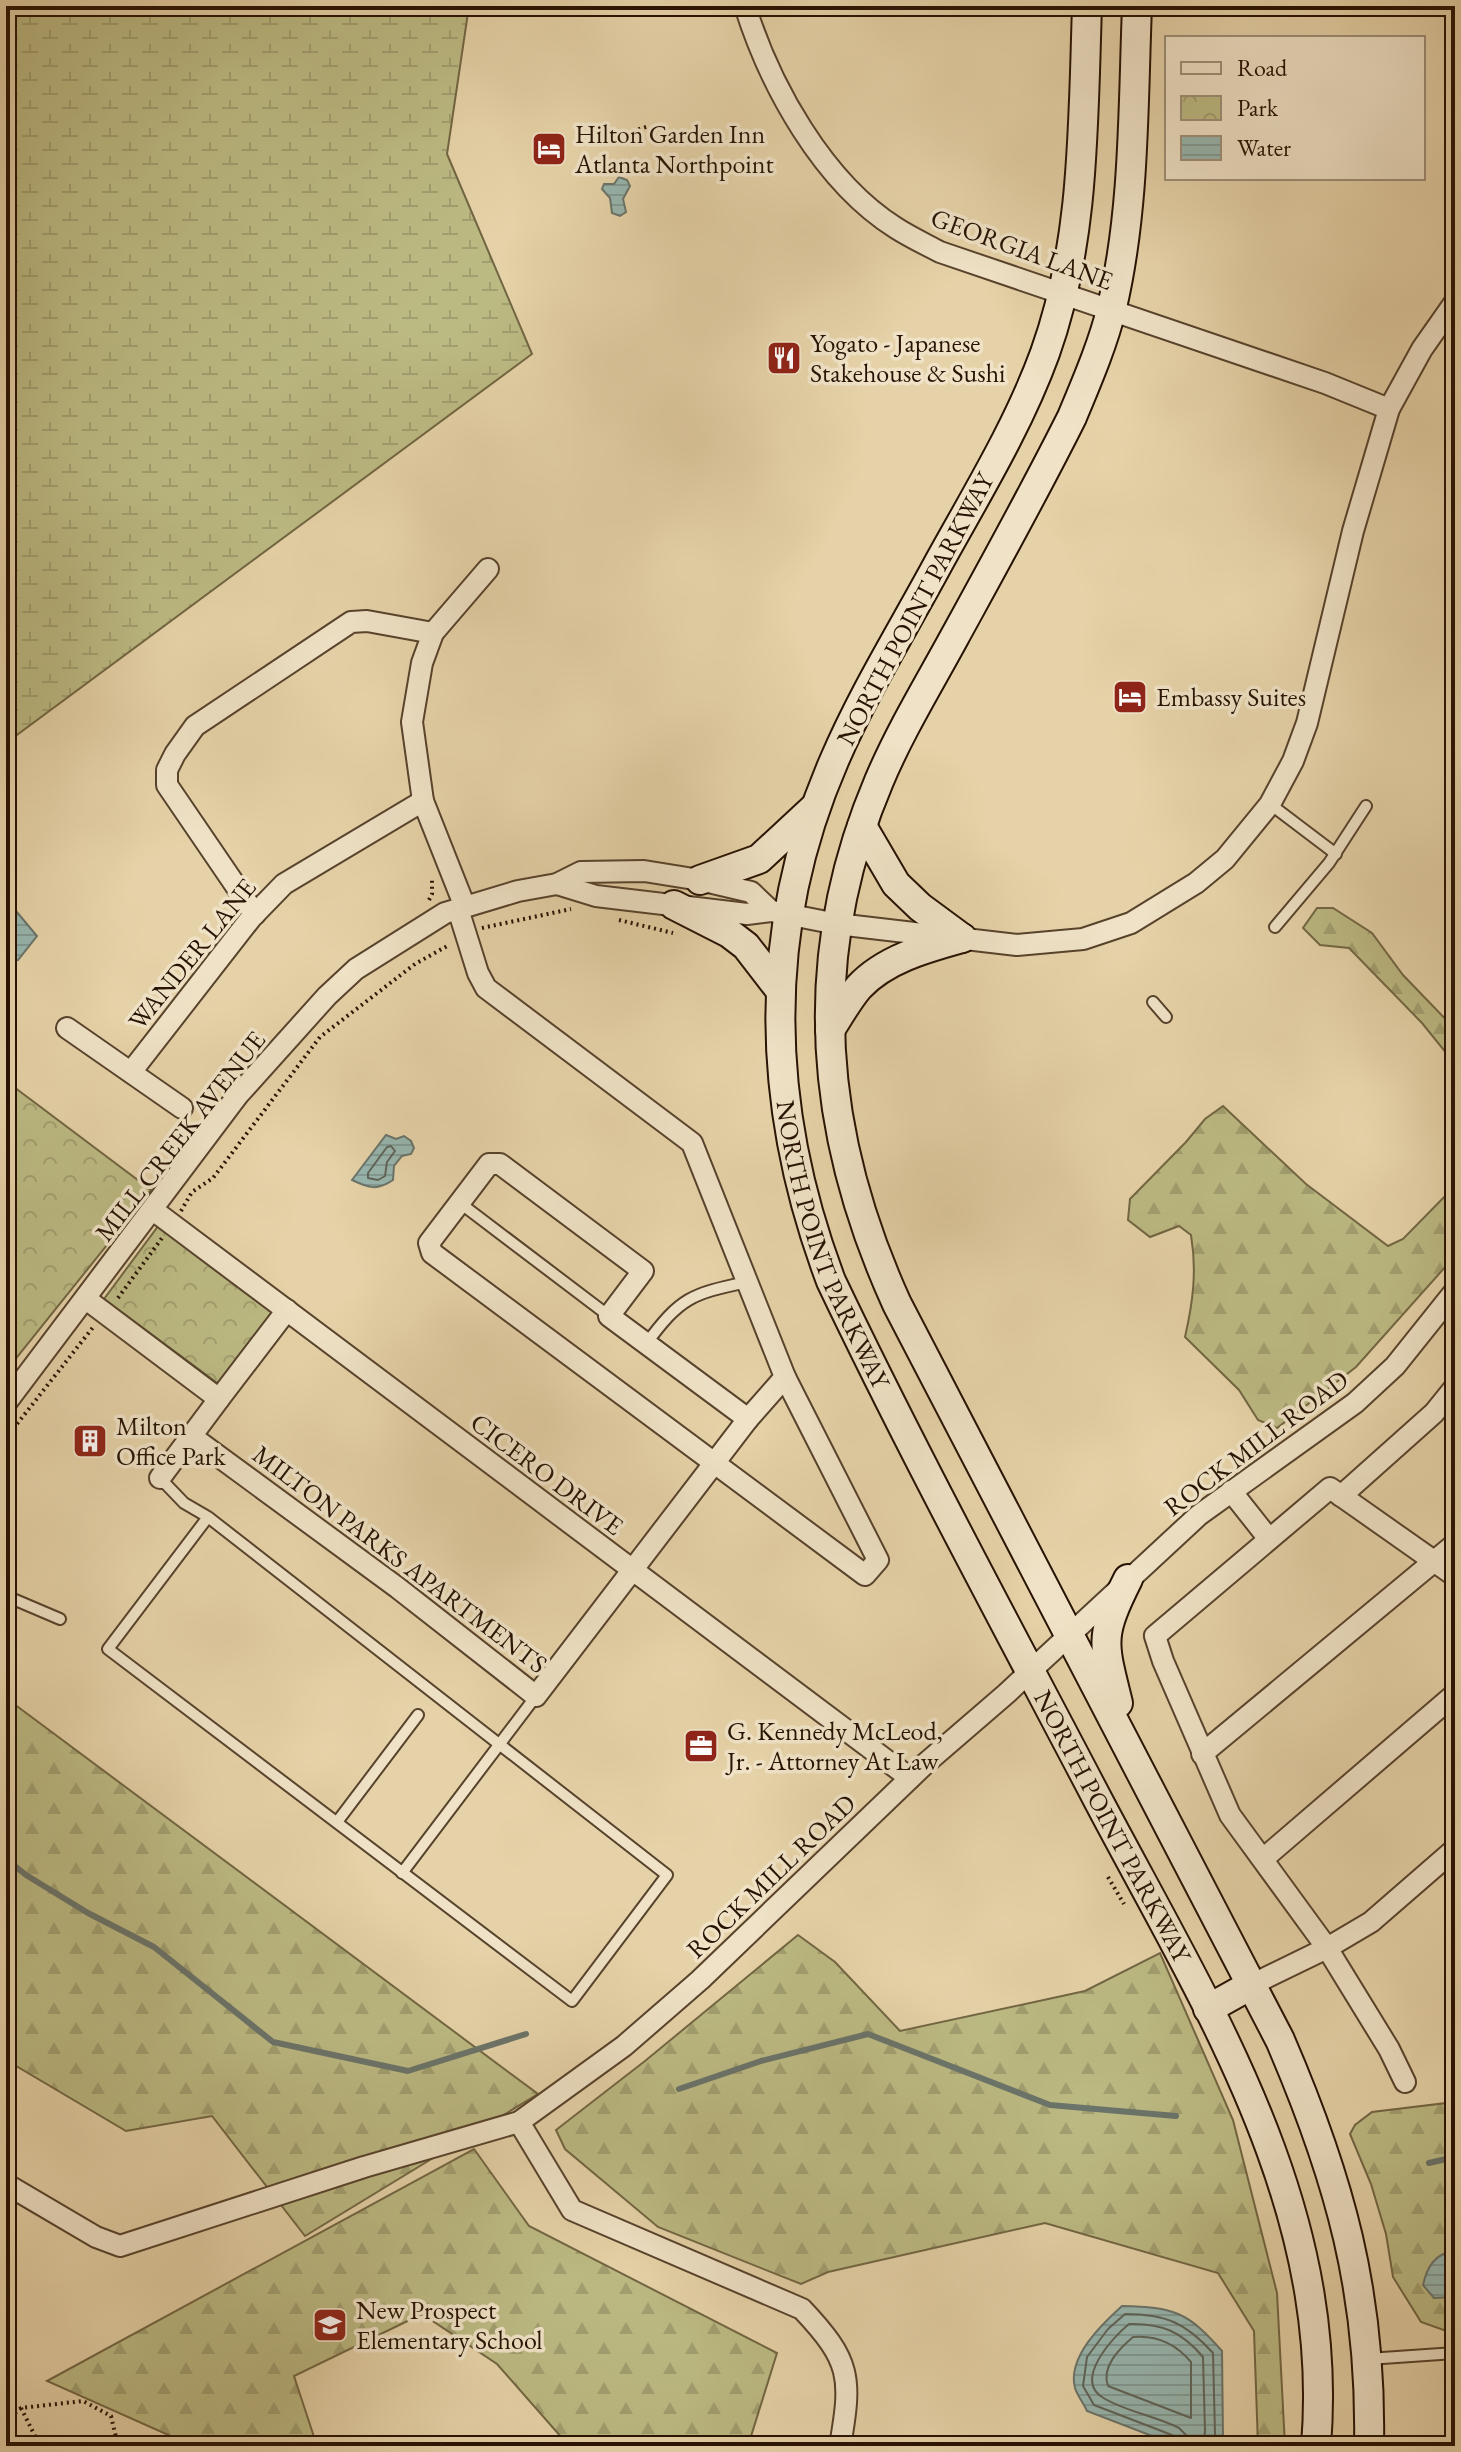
<svg xmlns="http://www.w3.org/2000/svg" width="1461" height="2452" font-family="'EB Garamond',serif">
	<style>
		.forest { fill: url(#forest-firs); stroke: #726643; stroke-width: 2 }
		.wetland { fill: url(#wetland-marsh); stroke: #726643; stroke-width: 2 }
		.park { fill: url(#park-crowns); stroke: #726643; stroke-width: 2 }
		.water { fill: url(#water-rules); stroke: #6a746a; stroke-width: 2 }
		.lines { fill: none; stroke-linecap: round; stroke-linejoin: round }
		.shore { stroke: #5f6459; stroke-width: 2 }
		.stream { stroke: #6a746a; stroke-width: 6 }
		.lane-casing { stroke: #57422c; stroke-width: 14 }
		.street-casing { stroke: #57422c; stroke-width: 24 }
		.secondary-casing { stroke: #271203; stroke-width: 32 }
		.path { stroke: #271203; stroke-width: 4; stroke-dasharray: 2 4; stroke-linecap: butt }
		.lane { stroke: #efe2c6; stroke-width: 10 }
		.street { stroke: #efe2c6; stroke-width: 20 }
		.secondary { stroke: #efe2c6; stroke-width: 28 }
		.labels { text-anchor: middle; stroke-width: 7; stroke-linejoin: round; paint-order: stroke }
		.poi-label { font-size: 26px; fill: #271203; stroke: #efe2c6; text-anchor: start }
		.street-label { font-size: 26px; fill: #271203; stroke: #efe2c6 }
	</style>
	<defs>
		<pattern id="forest-firs" width="22" height="20" patternUnits="userSpaceOnUse" patternTransform="scale(2)"><rect width="22" height="20" fill="#bcba83"/><path d="M5 1l3.5 6h-7zM16 11l3.5 6h-7z" fill="#a29f70"/></pattern>
		<pattern id="wetland-marsh" width="20" height="14" patternUnits="userSpaceOnUse" patternTransform="scale(2)"><rect width="20" height="14" fill="#bcba83"/><path d="M1 5h8M5 5V1M11 12h8M15 12V8" fill="none" stroke="#a29f70"/></pattern>
		<pattern id="park-crowns" width="20" height="18" patternUnits="userSpaceOnUse" patternTransform="scale(2)"><rect width="20" height="18" fill="#bcba83"/><path d="M2 6a3 3 0 1 1 6 0M12 15a3 3 0 1 1 6 0" fill="none" stroke="#a29f70"/></pattern>
		<pattern id="water-rules" width="6" height="5" patternUnits="userSpaceOnUse" patternTransform="scale(2)"><rect width="6" height="5" fill="#97b6af"/><path d="M0 2.5h6" fill="none" stroke="#829b95"/></pattern>
	</defs>
	<rect width="100%" height="100%" fill="#e6d2a8"/>
	<filter id="stains"><feTurbulence type="fractalNoise" baseFrequency=".0025" numOctaves="4"/><feColorMatrix values="0 0 0 0 .2 0 0 0 0 .09 0 0 0 0 .02 0 0 0 .5 -.17"/></filter>
	<radialGradient id="worn" r=".72"><stop offset=".6" stop-color="#630" stop-opacity="0"/><stop offset="1" stop-color="#630" stop-opacity=".3"/></radialGradient>
	<g class="forest">
		<polygon points="1317,908 1333,908 1372,933 1403,975 1455,1029 1455,1064 1422,1023 1349,948 1320,945 1303,928"/>
		<path d="M1223,1106l83,78 82,62 15,-7 52,-53v70l-99,111 -79,61 -19,-8 -19,-30 -54,-53c8,-35 12,-66 6,-102l-12,-9 -29,11 -22,-17 2,-21 56,-57 19,-23z"/>
		<polygon points="6,1698 538,2094 305,2236 212,2116 126,2131 6,2060"/>
		<polygon points="798,1935 835,1962 900,2031 1085,1991 1160,1953 1233,2120 1277,2293 1285,2446 1258,2446 1254,2331 1218,2273 1045,2223 828,2272 801,2284 658,2227 565,2149 556,2130 645,2061"/>
		<polygon points="1455,2102 1455,2334 1421,2322 1393,2277 1386,2234 1371,2184 1350,2134 1355,2125 1372,2112"/>
		<polygon points="474,2149 529,2226 777,2353 748,2446 569,2446 497,2364 422,2314 294,2376 317,2446 193,2446 47,2381"/>
	</g>
	<polygon class="wetland" points="6,6 469,6 447,154 532,354 6,743"/>
	<g class="park">
		<polygon points="6,1081 151,1190 6,1371"/>
		<polygon points="159,1225 275,1311 220,1385 104,1299"/>
	</g>
	<g class="water">
		<polygon points="619,177 627,180 630,186 623,199 626,212 620,216 612,213 610,198 602,189 604,184 614,184"/>
		<polygon points="6,899 37,936 18,960 6,962"/>
		<path d="M386,1135l10,4 8,-3 7,5 3,7 -3,6 -9,2 -8,10 -1,14c-16,11 -24,8 -41,0z"/>
		<path d="M1455,2251v46l-21,1 -11,-13c4,-18 12,-32 32,-34z"/>
		<path d="M1122,2306c52,1 66,6 100,45l1,86 -5,9h-40l-91,-35c-3,-7 -10,-16 -12,-23 -8,-31 27,-64 47,-82z"/>
	</g>
	<g class="lines">
		<g class="shore">
			<polygon points="391,1146 395,1151 387,1162 385,1176 378,1180 368,1178 368,1173 387,1147"/>
			<path d="M1133,2337c24,-2 43,7 58,25v56l-83,-32c-7,-19 11,-37 25,-49z"/>
			<path d="M1178,2446l-1,-6 -5,-5 -78,-30 -11,-19 4,-29 21,-28 17,-15c41,0 61,9 88,39l2,81 -3,12"/>
			<path d="M1188,2446l-2,-11 -7,-7c-23,-12 -56,-17 -77,-31 -28,-18 11,-60 27,-73 33,-1 53,8 74,33l2,75 -3,14"/>
		</g>
		<g class="stream">
			<polyline points="6,1859 26,1875 88,1913 154,1947 273,2042 408,2071 526,2034"/>
			<polyline points="679,2089 761,2061 868,2034 1050,2105 1176,2116"/>
			<polyline points="1429,2163 1455,2157"/>
		</g>
		<g class="lane-casing">
			<g id="lane">
				<polyline points="1270,804 1336,854"/>
				<polyline points="1275,927 1329,863 1366,806"/>
				<polyline points="1153,1002 1166,1017"/>
				<polyline points="460,1203 609,1316"/>
				<path d="M646,1344c35,-47 45,-50 101,-62"/>
				<polyline points="160,1478 184,1503 208,1517 667,1875 572,2001 108,1649 208,1517"/>
				<polyline points="6,1596 60,1619"/>
				<polyline points="337,1822 418,1715"/>
				<polyline points="402,1873 536,1696"/>
				<polyline points="1368,2359 1455,2353"/>
			</g>
		</g>
		<g class="street-casing">
			<g id="street">
				<path d="M745,6c25,80 78,176 151,222 14,9 29,16 44,24l385,131 64,26"/>
				<polyline points="557,884 596,896 747,914 771,911 837,924 1017,945 1083,939 1131,923 1196,883 1225,859 1270,804 1293,761 1307,723 1353,531 1389,409 1422,349 1455,302"/>
				<polyline points="465,907 423,801 412,722 422,663 433,633 488,569"/>
				<polyline points="458,909 478,973 486,988 692,1143 785,1377 878,1560 865,1575 432,1253 429,1243 489,1164 500,1164 643,1271 609,1316 748,1419"/>
				<polyline points="255,914 167,785 167,770 175,754 195,726 351,622 367,621 433,633"/>
				<polyline points="67,1028 182,1108"/>
				<polyline points="131,1072 251,918 284,884 423,801"/>
				<polyline points="153,1210 910,1778"/>
				<polyline points="86,1299 219,1399 287,1310"/>
				<polyline points="6,1403 238,1095 327,996 356,969 445,913 518,891 557,884 581,872 644,871 700,880 751,892 771,911"/>
				<polyline points="191,1436 398,1588 536,1696 748,1419 785,1377"/>
				<polyline points="160,1478 219,1399"/>
				<polyline points="1231,1491 1269,1539"/>
				<polyline points="1341,1496 1434,1413 1455,1387"/>
				<polyline points="1202,1754 1455,1544"/>
				<polyline points="1263,1859 1455,1694"/>
				<polyline points="1251,1985 1327,1948 1371,1922 1455,1849"/>
				<polyline points="1405,2082 1389,2049 1327,1948 1230,1815 1163,1661 1155,1636 1330,1488 1455,1576"/>
				<path d="M519,2122l53,88 230,99c49,52 50,68 38,137"/>
				<polyline points="6,2184 96,2237 120,2246 364,2167 519,2122 624,2046 700,1980 926,1763 1006,1694 1199,1515 1355,1403 1395,1366 1455,1291"/>
			</g>
		</g>
		<g class="secondary-casing">
			<g id="secondary">
				<path id="s1" d="M1087,6c-4,116 -2,236 -42,347 -27,74 -69,142 -107,211 -35,65 -75,129 -104,197 -74,170 -68,348 -3,520 83,174 177,347 267,519 108,205 238,404 218,646"/>
				<path d="M1137,6c-4,100 -2,202 -25,301 -9,37 -25,74 -40,110 -37,74 -77,146 -117,219 -26,48 -55,95 -76,145 -75,176 -60,352 18,523l383,736c60,139 92,254 89,406"/>
				<polyline points="862,826 896,884 920,907 962,938"/>
				<polyline points="700,880 759,859 814,808"/>
				<polyline points="674,905 729,933 746,946 780,990"/>
				<path d="M830,1030c9,-14 18,-30 29,-43 26,-28 67,-39 103,-49"/>
				<path d="M1118,1703c-15,-61 -19,-66 10,-124"/>
				<polyline points="1208,2009 1251,1985"/>
			</g>
		</g>
		<g class="path">
			<polyline points="627,133 649,126"/>
			<polyline points="429,900 432,894 432,878"/>
			<polyline points="619,920 673,933"/>
			<polyline points="482,928 571,909"/>
			<polyline points="181,1211 192,1192 213,1178 320,1037 415,964 449,945"/>
			<polyline points="118,1298 162,1238"/>
			<polyline points="6,1438 94,1326"/>
			<polyline points="1108,1877 1124,1904"/>
			<polyline points="21,2408 36,2438"/>
			<polyline points="6,2421 21,2408 83,2401 111,2416 118,2446"/>
		</g>
		<use href="#lane" class="lane"/>
		<use href="#street" class="street"/>
		<use href="#secondary" class="secondary"/>
	</g>
	<defs>
		<g id="hotel-square" transform="scale(1.8)"><rect x="-9" y="-9" width="18" height="18" rx="4" fill="#8f2418" stroke="#efe2c6"/><path d="M-6-4.5h1.5V1H6V5H4.5V3h-9V5H-6ZM-4 0a1.8 1.8 0 1 1 3.6 0ZM.5 0V-2.5h3Q6-2.5 6 0Z" fill="#fff"/></g>
		<g id="restaurant-square" transform="scale(1.8)"><rect x="-9" y="-9" width="18" height="18" rx="4" fill="#8f2418" stroke="#efe2c6"/><path d="M-5-6h1v4h1v-4h1v4h1v-4h1v5L-1.5 .5V6h-2V.5L-5-1ZM5-6V6H3V1.5H1.5Q1.5-4 5-6Z" fill="#fff"/></g>
		<g id="building-square" transform="scale(1.8)"><rect x="-9" y="-9" width="18" height="18" rx="4" fill="#8f2418" stroke="#efe2c6"/><path d="M-4-6H4V6H1V3H-1V6H-4ZM-2.5-4.3h1.7v1.8h-1.7ZM.8-4.3h1.7v1.8H.8ZM-2.5-1h1.7V.8h-1.7ZM.8-1h1.7V.8H.8Z" fill="#fff"/></g>
		<g id="office-square" transform="scale(1.8)"><rect x="-9" y="-9" width="18" height="18" rx="4" fill="#8f2418" stroke="#efe2c6"/><path d="M-6-3h4V-5.5h4V-3h4V5H-6ZM-1-4.5V-3h2v-1.5ZM-6 0V1H6V0Z" fill="#fff"/></g>
		<g id="school-square" transform="scale(1.8)"><rect x="-9" y="-9" width="18" height="18" rx="4" fill="#8f2418" stroke="#efe2c6"/><path d="M0-5L7-2L0 1L-7-2ZM-4 1L0 2.5L4 1V4Q0 6-4 4Z" fill="#fff"/></g>
	</defs>
	<g fill-rule="evenodd">
		<use href="#hotel-square" x="549" y="149"/>
		<use href="#restaurant-square" x="784" y="358"/>
		<use href="#hotel-square" x="1130" y="697"/>
		<use href="#building-square" x="90" y="1441"/>
		<use href="#office-square" x="701" y="1746"/>
		<use href="#school-square" x="330" y="2325"/>
	</g>
	<g class="labels">
		<g class="poi-label">
			<text x="575" y="143">Hilton Garden Inn<tspan x="575" dy="30">Atlanta Northpoint</tspan></text>
			<text x="810" y="352">Yogato - Japanese<tspan x="810" dy="30">Stakehouse &amp; Sushi</tspan></text>
			<text x="1156" y="706">Embassy Suites</text>
			<text x="116" y="1435">Milton<tspan x="116" dy="30">Office Park</tspan></text>
			<text x="727" y="1740">G. Kennedy McLeod,<tspan x="727" dy="30">Jr. - Attorney At Law</tspan></text>
			<text x="356" y="2319">New Prospect<tspan x="356" dy="30">Elementary School</tspan></text>
		</g>
		<g class="street-label">
			<text transform="translate(1022 249) rotate(20)" y="9">GEORGIA LANE</text>
			<text transform="translate(915 609) rotate(-62)" y="9">NORTH POINT PARKWAY</text>
			<text transform="translate(192 954) rotate(-51)" y="9">WANDER LANE</text>
			<text transform="translate(180 1136) rotate(-52)" y="9">MILL CREEK AVENUE</text>
			<text dy="9" stroke="none"><textPath href="#s1" startOffset="1310">NORTH POINT PARKWAY</textPath></text>
			<text transform="translate(1256 1443) rotate(-37)" y="9">ROCK MILL ROAD</text>
			<text transform="translate(547 1474) rotate(37)" y="9">CICERO DRIVE</text>
			<text transform="translate(400 1559) rotate(37)" y="9">MILTON PARKS APARTMENTS</text>
			<text dy="9" stroke="none"><textPath href="#s1" startOffset="1958">NORTH POINT PARKWAY</textPath></text>
			<text transform="translate(771 1876) rotate(-44)" y="9">ROCK MILL ROAD</text>
		</g>
	</g>
	<rect width="1461" height="2452" fill="none" stroke="#e6d2a8" stroke-width="32"/>
	<rect x="8" y="8" width="1445" height="2436" fill="none" stroke="#271203" stroke-width="4"/>
	<rect x="16" y="16" width="1429" height="2420" fill="none" stroke="#271203" stroke-width="2"/>
	<rect x="1165" y="36" width="260" height="144" fill="#efe2c6" stroke="#9f8f78" stroke-width="2"/>
	<rect x="1181" y="62" width="40" height="12" fill="#efe2c6" stroke="#9f8f78" stroke-width="2"/>
	<text x="1237" y="76" font-size="24" fill="#271203">Road</text>
	<rect x="1181" y="96" width="40" height="24" fill="url(#park-crowns)" stroke="#9f8f78" stroke-width="2"/>
	<text x="1237" y="116" font-size="24" fill="#271203">Park</text>
	<rect x="1181" y="136" width="40" height="24" fill="url(#water-rules)" stroke="#9f8f78" stroke-width="2"/>
	<text x="1237" y="156" font-size="24" fill="#271203">Water</text>
	<rect width="100%" height="100%" filter="url(#stains)"/>
	<rect width="100%" height="100%" fill="url(#worn)"/>
</svg>
